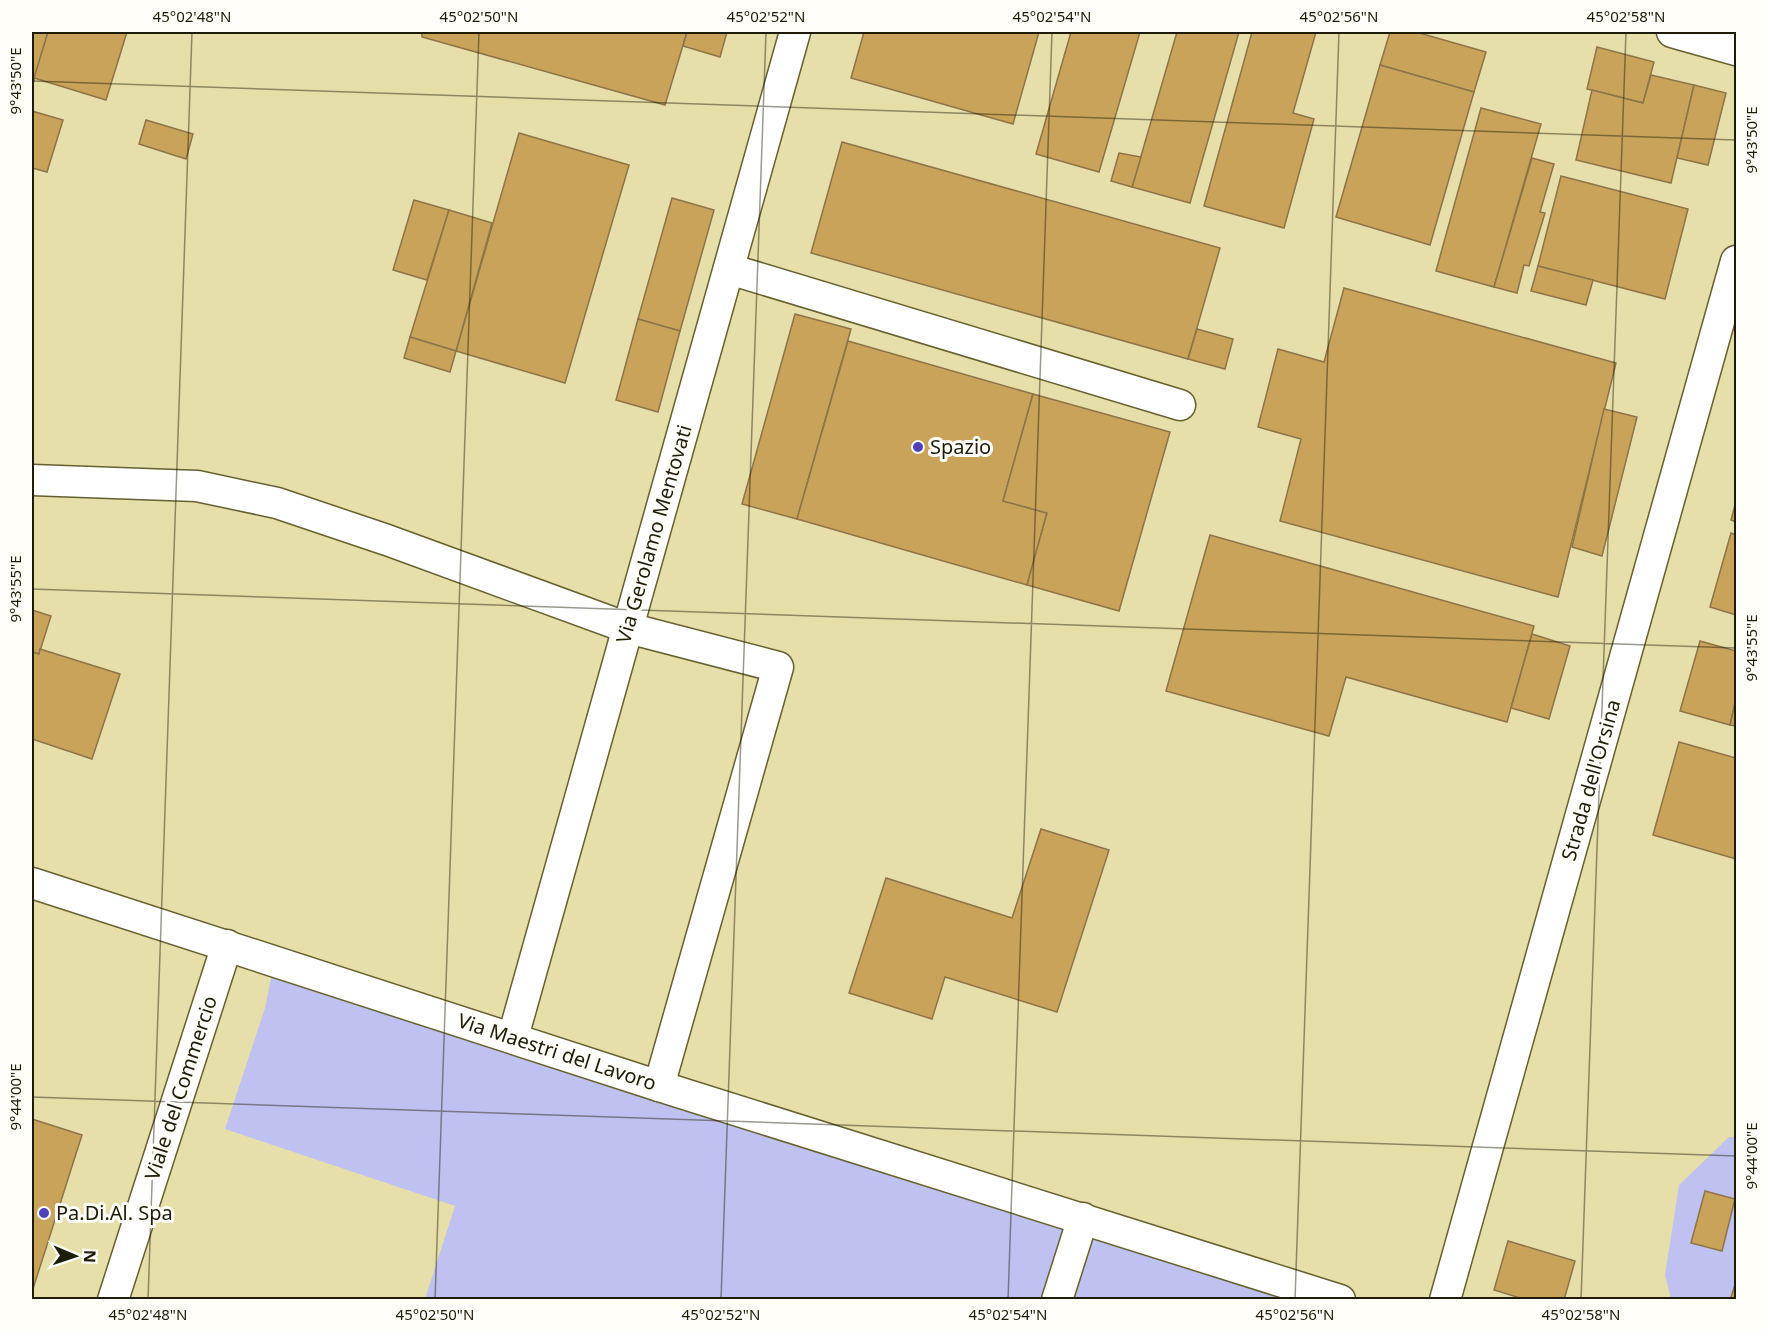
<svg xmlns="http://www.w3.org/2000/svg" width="1768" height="1331" font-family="'Noto Sans',sans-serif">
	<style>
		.green { fill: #bfc2f1 }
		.building { fill: #caa35b; stroke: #8d7447; stroke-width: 1.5 }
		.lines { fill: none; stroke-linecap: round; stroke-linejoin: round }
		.minor-casing { stroke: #66602f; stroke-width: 33 }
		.minor { stroke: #fff; stroke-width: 30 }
		.ticks { fill: none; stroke: #1e1c07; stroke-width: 1.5; stroke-opacity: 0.45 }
		.poi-dot { fill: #4f41b8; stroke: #fffef9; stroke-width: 2 }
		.labels { text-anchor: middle; stroke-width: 6; stroke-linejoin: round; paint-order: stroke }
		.poi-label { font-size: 20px; fill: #1e1c07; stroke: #fffef9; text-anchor: start }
		.street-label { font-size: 20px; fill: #1e1c07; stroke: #fffef9 }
		.neatline { fill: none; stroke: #1e1c07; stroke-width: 2 }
		.ticks-label { font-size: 15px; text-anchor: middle; fill: #1e1c07 }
	</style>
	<rect width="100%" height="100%" fill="#e6dfaa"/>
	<g class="green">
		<polygon points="274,964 1330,1299 425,1299 455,1206 225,1129 265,1008"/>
		<polygon points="1729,1137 1736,1137 1736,1299 1671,1299 1665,1275 1679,1185"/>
	</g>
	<g class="building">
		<polygon points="32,32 48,32 32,87"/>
		<polygon points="48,32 127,32 106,100 34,78"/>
		<polygon points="422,32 687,32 665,105 422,37"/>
		<polygon points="687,32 727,32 720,57 683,46"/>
		<polygon points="864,32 1039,32 1013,124 851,78"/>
		<polygon points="1071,32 1140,32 1099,172 1036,154"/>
		<polygon points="1177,32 1239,32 1190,203 1132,187"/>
		<polygon points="1252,32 1316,32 1293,113 1314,119 1284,228 1204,206"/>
		<polygon points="1390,32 1416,32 1486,52 1474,92 1380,65"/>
		<polygon points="1597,47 1654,62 1643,103 1587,89"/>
		<polygon points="1380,65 1474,92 1430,245 1336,217"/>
		<polygon points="1651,75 1694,85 1671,183 1576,160 1592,90 1643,103"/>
		<polygon points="1694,85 1726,93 1708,165 1677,158"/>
		<polygon points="1481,108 1541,124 1494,287 1436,271"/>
		<polygon points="32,111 63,120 47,172 32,168"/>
		<polygon points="146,120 193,134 186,159 139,144"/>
		<polygon points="519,133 629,165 565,383 456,351"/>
		<polygon points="842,142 1220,248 1188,359 811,253"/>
		<polygon points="1119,153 1141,157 1132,187 1111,181"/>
		<polygon points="1532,158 1554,164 1540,212 1545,213 1529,266 1524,265 1517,293 1494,287"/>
		<polygon points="1561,176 1688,209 1665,299 1538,266"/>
		<polygon points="672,198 714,210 680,331 638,319"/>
		<polygon points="414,200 449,210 427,280 393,270"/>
		<polygon points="449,210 492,223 456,351 410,337"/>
		<polygon points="1538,266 1593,280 1586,305 1531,291"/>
		<polygon points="1344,288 1616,363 1558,597 1280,521 1301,439 1258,427 1278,349 1324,362"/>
		<polygon points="795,314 851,329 797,519 742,504"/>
		<polygon points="638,319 680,331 658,412 616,400"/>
		<polygon points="1197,329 1233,339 1225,369 1188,359"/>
		<polygon points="410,337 456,351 450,372 404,358"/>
		<polygon points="848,341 1033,394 1003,501 1047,513 1027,585 797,519"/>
		<polygon points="1033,394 1170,432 1119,611 1027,585 1047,513 1003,501"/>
		<polygon points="1604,409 1637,417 1602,556 1572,547"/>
		<polygon points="1736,501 1736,522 1731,520"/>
		<polygon points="1731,533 1736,535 1736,615 1710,607"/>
		<polygon points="1210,535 1534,626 1507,722 1346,677 1329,736 1166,691"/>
		<polygon points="32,610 51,616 39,654 32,652"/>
		<polygon points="1532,634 1570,646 1549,719 1511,708"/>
		<polygon points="1700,641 1736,651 1736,699 1730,725 1680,711"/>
		<polygon points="40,649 120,674 92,759 32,739 32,652 39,654"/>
		<polygon points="1736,699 1736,726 1730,725"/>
		<polygon points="1679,742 1736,758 1736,859 1653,835"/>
		<polygon points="1041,829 1109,850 1057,1012 945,977 932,1019 849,993 886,878 1012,918"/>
		<polygon points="32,1119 82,1135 32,1292"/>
		<polygon points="1705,1191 1735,1199 1722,1251 1691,1243"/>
		<polygon points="1508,1241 1575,1261 1564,1300 1527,1300 1494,1290"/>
		<polygon points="1736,1282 1736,1300 1730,1300"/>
	</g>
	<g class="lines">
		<g class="minor-casing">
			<g id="minor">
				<polyline points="1672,32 1736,50"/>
				<polyline points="729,269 1180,405"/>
				<polyline points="32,480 197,486 277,503 387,540 628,628 778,667 659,1086"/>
				<polyline points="32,883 659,1086 1340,1300"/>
				<polyline points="513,1037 795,32"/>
				<polyline points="113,1300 227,945"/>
				<polyline points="1057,1300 1083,1218"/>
				<polyline points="1445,1300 1736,261"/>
			</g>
		</g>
		<use href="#minor" class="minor"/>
	</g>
	<path class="ticks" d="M32,81l1704,59M32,589l1704,59M32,1097l1704,59M148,1300l44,-1268M435,1300l44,-1268M721,1300l45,-1268M1008,1300l44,-1268M1295,1300l44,-1268M1581,1300l45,-1268"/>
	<g class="poi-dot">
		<circle cx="918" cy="447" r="6"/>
		<circle cx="44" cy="1213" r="6"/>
	</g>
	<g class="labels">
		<g class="poi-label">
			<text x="930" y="454">Spazio</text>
			<text x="56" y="1220">Pa.Di.Al. Spa</text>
		</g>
		<g class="street-label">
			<text transform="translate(654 534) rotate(-74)" y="7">Via Gerolamo Mentovati</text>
			<text transform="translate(1591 780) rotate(-74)" y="7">Strada dell'Orsina</text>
			<text transform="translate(557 1052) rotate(18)" y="7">Via Maestri del Lavoro</text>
			<text transform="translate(181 1088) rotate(-72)" y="7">Viale del Commercio</text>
		</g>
	</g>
	<rect width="1768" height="1331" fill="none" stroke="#fffef9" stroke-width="66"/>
	<g transform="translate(75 1256) rotate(92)" stroke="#fffef9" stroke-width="4.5" paint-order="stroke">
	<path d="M0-4.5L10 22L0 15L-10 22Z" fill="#1e1c07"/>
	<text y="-9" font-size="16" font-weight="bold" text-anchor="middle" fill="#1e1c07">N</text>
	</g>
	<rect x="33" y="33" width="1702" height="1265" class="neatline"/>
	<g class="ticks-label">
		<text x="192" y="22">45°02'48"N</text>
		<text x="479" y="22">45°02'50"N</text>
		<text x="766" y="22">45°02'52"N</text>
		<text x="1052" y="22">45°02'54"N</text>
		<text x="1339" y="22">45°02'56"N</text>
		<text x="1626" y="22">45°02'58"N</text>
		<text transform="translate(16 81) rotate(-90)" y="5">9°43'50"E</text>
		<text transform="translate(1752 140) rotate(-90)" y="5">9°43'50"E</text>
		<text transform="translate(16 589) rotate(-90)" y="5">9°43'55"E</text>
		<text transform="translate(1752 648) rotate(-90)" y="5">9°43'55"E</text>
		<text transform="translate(16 1097) rotate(-90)" y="5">9°44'00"E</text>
		<text transform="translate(1752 1156) rotate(-90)" y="5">9°44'00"E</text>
		<text x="148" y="1320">45°02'48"N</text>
		<text x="435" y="1320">45°02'50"N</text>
		<text x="721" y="1320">45°02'52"N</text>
		<text x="1008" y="1320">45°02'54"N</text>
		<text x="1295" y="1320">45°02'56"N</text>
		<text x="1581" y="1320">45°02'58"N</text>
	</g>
</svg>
